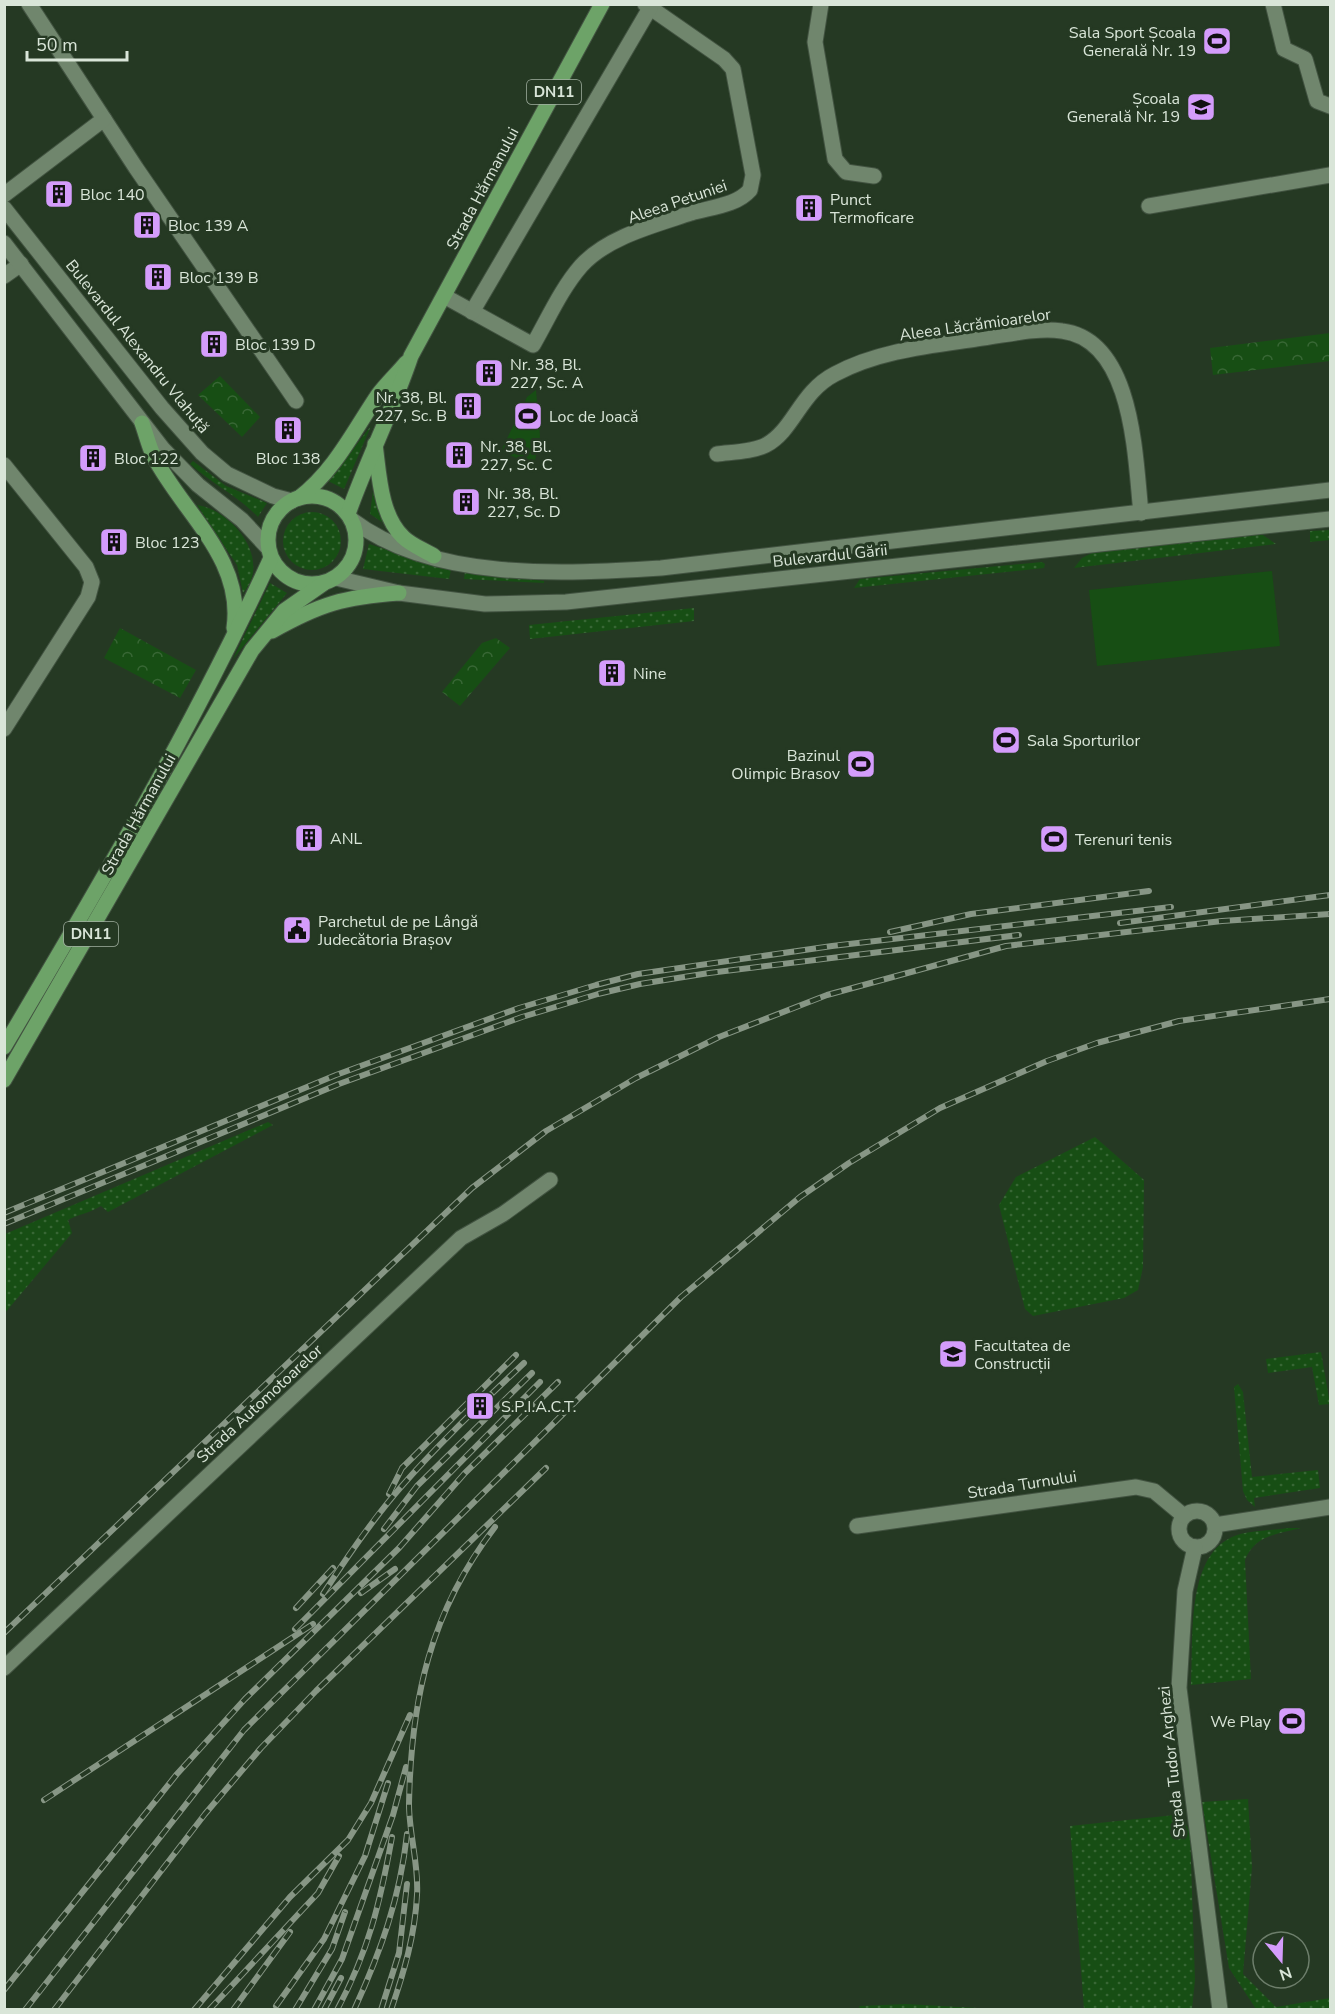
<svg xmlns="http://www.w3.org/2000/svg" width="1335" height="2014" font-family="'Nunito Sans',sans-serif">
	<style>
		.grass { fill: url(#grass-dots) }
		.forest { fill: url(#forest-crowns) }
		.pitch { fill: #174e14 }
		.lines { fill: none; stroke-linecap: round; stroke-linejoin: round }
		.street-casing { stroke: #425341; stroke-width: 17 }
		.secondary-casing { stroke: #425341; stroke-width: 17 }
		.primary-casing { stroke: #425341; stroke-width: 17 }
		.street { stroke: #70866d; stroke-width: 15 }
		.secondary { stroke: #70866d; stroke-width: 15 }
		.primary { stroke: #6da368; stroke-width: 15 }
		.rail-casing { stroke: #879685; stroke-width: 6 }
		.rail { stroke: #253923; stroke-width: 4; stroke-dasharray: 11; stroke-linecap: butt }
		.labels { text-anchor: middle; stroke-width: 6; stroke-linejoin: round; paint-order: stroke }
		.shield { fill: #253923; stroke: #a3b1a2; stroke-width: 1.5 }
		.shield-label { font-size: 15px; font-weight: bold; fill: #d9e5d8 }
		.poi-label { font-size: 16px; fill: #d9e5d8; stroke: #253923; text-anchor: start }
		.street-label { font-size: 16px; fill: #d9e5d8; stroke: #253923 }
	</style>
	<defs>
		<pattern id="grass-dots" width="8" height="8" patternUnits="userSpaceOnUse" patternTransform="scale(1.5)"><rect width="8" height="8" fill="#174e14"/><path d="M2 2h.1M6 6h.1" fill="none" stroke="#386735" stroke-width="1.8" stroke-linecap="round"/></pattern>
		<pattern id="forest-crowns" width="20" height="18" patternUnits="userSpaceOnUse" patternTransform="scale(1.5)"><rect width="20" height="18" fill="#174e14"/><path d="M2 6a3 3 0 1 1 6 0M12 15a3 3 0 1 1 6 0" fill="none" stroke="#386735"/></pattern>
	</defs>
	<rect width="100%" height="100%" fill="#253923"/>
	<g class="grass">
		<polygon points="371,426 344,489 328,481"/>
		<path d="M193,461l33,25 41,17 -9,14c-20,-21 -47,-34 -68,-53z"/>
		<polygon points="374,483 394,530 370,514"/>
		<path d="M197,505c35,5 76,55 46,88l-6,-28z"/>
		<circle cx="312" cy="541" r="29"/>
		<polygon points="1330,530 1330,540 1310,542 1310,531"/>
		<polygon points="1260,533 1276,544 1074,568 1082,558 1092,553"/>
		<polygon points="369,544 451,570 449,579 363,569"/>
		<polygon points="1042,562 1045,564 1044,568 854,588 860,579"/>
		<polygon points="465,571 544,581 544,583 464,579"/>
		<polygon points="270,583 287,593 233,659"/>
		<polygon points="694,608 694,621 530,639 529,625"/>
		<path d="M268,1122l5,3 -165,87 -7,-6c-11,7 -22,8 -33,14l4,13 -67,80v-79z"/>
		<polygon points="1095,1137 1144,1180 1143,1267 1138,1290 1124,1298 1033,1316 1025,1309 999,1205 1016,1177"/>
		<polygon points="1321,1352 1330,1404 1319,1405 1312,1367 1268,1373 1266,1359"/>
		<polygon points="1238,1384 1243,1392 1252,1477 1318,1470 1320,1488 1254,1498 1255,1507 1247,1500 1243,1491 1234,1387"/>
		<path d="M1287,1528h14c-24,6 -46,7 -56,32l6,119 -60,6c3,-44 -6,-127 41,-148 16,-7 38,-6 55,-9z"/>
		<polygon points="1248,1799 1252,1867 1243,1974 1276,2007 1330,1998 1330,2009 1256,2009 1229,1968 1202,1802"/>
		<polygon points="1175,1815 1184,1820 1190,1833 1195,1980 1192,2009 1084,2009 1070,1826"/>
		<polygon points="906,2004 996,2009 860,2010 859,2006"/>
	</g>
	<g class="forest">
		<polygon points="1330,333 1330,361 1213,375 1210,348"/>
		<polygon points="220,376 260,417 242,437 198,395"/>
		<polygon points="120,628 196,670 180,698 104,658"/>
		<polygon points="496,638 510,648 460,706 442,692 482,643"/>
	</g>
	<g class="pitch">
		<polygon points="536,390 540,436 534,466 501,451 527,397"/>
		<polygon points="1272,571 1280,646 1097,666 1089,590"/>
	</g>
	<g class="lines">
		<g class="street-casing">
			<g id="street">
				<polyline points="29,4 136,168 296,401"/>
				<polyline points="821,4 815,42 835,159 846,172 874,176"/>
				<polyline points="1273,4 1284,49 1305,59 1317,101 1330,106"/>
				<polyline points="4,195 104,119"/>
				<polyline points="1149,206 1330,175"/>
				<polyline points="4,276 21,264"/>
				<path d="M444,296l89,49c15,-26 28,-56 48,-79 26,-29 74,-41 110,-53 20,-6 45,-7 59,-23l3,-15 -20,-106 -9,-10 -79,-55"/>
				<polyline points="472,312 650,8"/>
				<path d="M717,454c16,-2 35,-2 49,-9 28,-15 34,-53 69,-71 43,-23 93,-28 141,-35 27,-3 59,-12 86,-8 72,9 73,127 79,182"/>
				<polyline points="4,465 86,567 92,582 88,597 4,729"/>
				<circle cx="1197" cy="1529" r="18"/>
				<polyline points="1215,1525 1330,1507"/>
				<polyline points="857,1526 1136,1487 1154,1491 1184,1516"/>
				<polyline points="1195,1547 1185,1591 1179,1688 1220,2010"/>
				<polyline points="4,1668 461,1238 503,1214 550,1180"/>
			</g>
		</g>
		<g class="secondary-casing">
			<g id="secondary">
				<polyline points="4,208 162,408 202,453 227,474 273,496 292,501"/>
				<polyline points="4,243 163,449 198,485 242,520 268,548"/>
				<path d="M352,520c82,62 212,54 309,48l669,-78"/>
				<polyline points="336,578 399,593 485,604 566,602 1330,519"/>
			</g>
		</g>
		<g class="primary-casing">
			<g id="primary">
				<path d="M142,423c4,11 7,24 12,34 30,57 90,102 80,171"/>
				<path d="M375,444c4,29 5,71 28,93 8,8 21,13 31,19"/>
				<circle cx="312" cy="540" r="44"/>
				<path d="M299,498c36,-28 54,-66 79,-103 8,-11 19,-21 28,-32"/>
				<path d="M348,514c19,-54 45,-104 63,-158l191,-352"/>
				<path d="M272,631c48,-27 72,-34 127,-38"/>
				<path d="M4,1047c95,-160 189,-320 267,-489"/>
				<polyline points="4,1080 252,650 284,611 324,583"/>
			</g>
		</g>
		<use href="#street" class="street"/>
		<use href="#secondary" class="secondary"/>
		<use href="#primary" class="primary"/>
		<g class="rail-casing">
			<g id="rail">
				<polyline points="1120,923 1330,895"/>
				<polyline points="890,932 971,914 1149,891"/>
				<polyline points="4,1213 336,1075 519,1008 596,985 638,974 832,946 1171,907"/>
				<polyline points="4,1224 339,1084 522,1017 598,994 640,984 709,973 1019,935"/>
				<polyline points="389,1494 402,1468 516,1355"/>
				<polyline points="384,1529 417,1486 532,1373"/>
				<polyline points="361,1593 395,1569"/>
				<path d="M323,1594c24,-37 49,-74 78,-107 38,-44 81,-84 123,-124"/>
				<polyline points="296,1608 333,1568"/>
				<polyline points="295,1629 540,1382"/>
				<polyline points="4,1633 472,1188 546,1131 636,1078 719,1037 827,995 1006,946 1222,921 1330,914"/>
				<polyline points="44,1800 313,1624"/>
				<polyline points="4,1990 177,1774 245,1699 399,1548 465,1473 558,1382"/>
				<polyline points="276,2006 324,1939 365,1856 388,1783"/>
				<polyline points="25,2010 244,1730 681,1297 800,1197 849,1163 940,1108 1047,1061 1097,1043 1179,1021 1330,999"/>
				<polyline points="54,2010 205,1814 261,1748 316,1691 546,1468"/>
				<polyline points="194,2010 290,1897 348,1840 371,1803 410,1715"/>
				<polyline points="209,2010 318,1893 339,1856"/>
				<polyline points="233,2010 290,1932"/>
				<polyline points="295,2010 332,1949 345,1912"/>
				<polyline points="314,2010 342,1959 393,1815 406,1767"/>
				<polyline points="324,2010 341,1978"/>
				<path d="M337,2010c32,-60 43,-107 55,-173"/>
				<path d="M354,2010c27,-59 46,-112 53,-176"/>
				<polyline points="381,2010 399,1953 407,1884"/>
				<path d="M391,2010c13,-38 24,-75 26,-115 2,-30 -8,-61 -8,-91 2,-105 21,-192 86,-277"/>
			</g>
		</g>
		<use href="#rail" class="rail"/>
	</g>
	<defs>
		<g id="stadium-square" transform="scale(1.5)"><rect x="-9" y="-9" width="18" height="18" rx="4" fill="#d49cfb" stroke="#253923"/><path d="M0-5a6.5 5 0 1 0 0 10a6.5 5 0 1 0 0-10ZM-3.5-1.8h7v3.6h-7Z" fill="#111"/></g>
		<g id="school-square" transform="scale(1.5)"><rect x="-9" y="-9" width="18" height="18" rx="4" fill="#d49cfb" stroke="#253923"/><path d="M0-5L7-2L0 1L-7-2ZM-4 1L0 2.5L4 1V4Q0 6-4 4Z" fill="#111"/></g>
		<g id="building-square" transform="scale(1.5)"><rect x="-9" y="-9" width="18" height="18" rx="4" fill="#d49cfb" stroke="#253923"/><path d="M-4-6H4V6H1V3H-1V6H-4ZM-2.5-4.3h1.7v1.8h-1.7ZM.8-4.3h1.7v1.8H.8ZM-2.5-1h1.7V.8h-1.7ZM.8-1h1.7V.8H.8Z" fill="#111"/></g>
		<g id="civic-square" transform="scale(1.5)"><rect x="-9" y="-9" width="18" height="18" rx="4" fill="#d49cfb" stroke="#253923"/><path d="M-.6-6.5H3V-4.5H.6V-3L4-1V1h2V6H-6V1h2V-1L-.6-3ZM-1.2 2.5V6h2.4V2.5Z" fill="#111"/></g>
		<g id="university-square" transform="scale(1.5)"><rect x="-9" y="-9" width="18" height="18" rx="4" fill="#d49cfb" stroke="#253923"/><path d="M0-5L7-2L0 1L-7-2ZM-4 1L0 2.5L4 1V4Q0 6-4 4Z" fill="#111"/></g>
	</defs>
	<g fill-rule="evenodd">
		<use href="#stadium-square" x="1217" y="41"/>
		<use href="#school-square" x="1201" y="107"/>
		<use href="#building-square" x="59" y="194"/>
		<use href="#building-square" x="809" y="208"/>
		<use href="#building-square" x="147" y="225"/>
		<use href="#building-square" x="158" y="277"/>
		<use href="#building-square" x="214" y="344"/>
		<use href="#building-square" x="489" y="373"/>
		<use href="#building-square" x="468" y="406"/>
		<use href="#stadium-square" x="528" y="416"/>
		<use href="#building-square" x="288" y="430"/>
		<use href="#building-square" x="459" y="455"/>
		<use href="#building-square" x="93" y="458"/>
		<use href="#building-square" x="466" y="502"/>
		<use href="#building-square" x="114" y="542"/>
		<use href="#building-square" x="612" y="673"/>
		<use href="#stadium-square" x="1006" y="740"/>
		<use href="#stadium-square" x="861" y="764"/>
		<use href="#building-square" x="309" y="838"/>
		<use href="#stadium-square" x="1054" y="839"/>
		<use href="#civic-square" x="297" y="930"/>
		<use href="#university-square" x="953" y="1354"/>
		<use href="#building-square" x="480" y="1406"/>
		<use href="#stadium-square" x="1292" y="1721"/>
	</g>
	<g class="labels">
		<g class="shield">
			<rect x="527" y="80" width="54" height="24" rx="4.5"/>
			<rect x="64" y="922" width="54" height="24" rx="4.5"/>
		</g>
		<g class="shield-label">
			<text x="554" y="97">DN11</text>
			<text x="91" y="939">DN11</text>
		</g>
		<g class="poi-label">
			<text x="1196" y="38" text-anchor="end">Sala Sport Școala<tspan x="1196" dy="18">Generală Nr. 19</tspan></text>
			<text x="1180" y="104" text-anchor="end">Școala<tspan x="1180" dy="18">Generală Nr. 19</tspan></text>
			<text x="80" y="200">Bloc 140</text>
			<text x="830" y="205">Punct<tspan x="830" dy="18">Termoficare</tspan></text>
			<text x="168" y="231">Bloc 139 A</text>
			<text x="179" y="283">Bloc 139 B</text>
			<text x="235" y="350">Bloc 139 D</text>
			<text x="510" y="370">Nr. 38, Bl.<tspan x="510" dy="18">227, Sc. A</tspan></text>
			<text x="447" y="403" text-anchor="end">Nr. 38, Bl.<tspan x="447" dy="18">227, Sc. B</tspan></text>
			<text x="549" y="422">Loc de Joacă</text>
			<text x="480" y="452">Nr. 38, Bl.<tspan x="480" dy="18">227, Sc. C</tspan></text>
			<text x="114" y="464">Bloc 122</text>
			<text x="288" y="464" text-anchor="middle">Bloc 138</text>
			<text x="487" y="499">Nr. 38, Bl.<tspan x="487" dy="18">227, Sc. D</tspan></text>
			<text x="135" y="548">Bloc 123</text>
			<text x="633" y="679">Nine</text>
			<text x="1027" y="746">Sala Sporturilor</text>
			<text x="840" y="761" text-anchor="end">Bazinul<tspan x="840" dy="18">Olimpic Brasov</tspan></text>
			<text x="330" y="844">ANL</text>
			<text x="1075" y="845">Terenuri tenis</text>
			<text x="318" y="927">Parchetul de pe Lângă<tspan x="318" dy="18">Judecătoria Brașov</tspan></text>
			<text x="974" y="1351">Facultatea de<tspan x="974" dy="18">Construcții</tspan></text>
			<text x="501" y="1412">S.P.I.A.C.T.</text>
			<text x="1271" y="1727" text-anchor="end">We Play</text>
		</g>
		<g class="street-label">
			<text transform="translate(482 188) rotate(-62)" y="6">Strada Hărmanului</text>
			<text transform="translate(677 201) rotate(-19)" y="6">Aleea Petuniei</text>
			<text transform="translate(975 324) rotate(-8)" y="6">Aleea Lăcrămioarelor</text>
			<text transform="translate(138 346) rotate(51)" y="6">Bulevardul Alexandru Vlahuță</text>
			<text transform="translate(830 555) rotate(-6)" y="6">Bulevardul Gării</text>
			<text transform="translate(138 814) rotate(-61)" y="6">Strada Hărmanului</text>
			<text transform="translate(259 1403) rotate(-43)" y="6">Strada Automotoarelor</text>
			<text transform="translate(1022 1484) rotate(-9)" y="6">Strada Turnului</text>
			<text transform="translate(1171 1762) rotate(-96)" y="6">Strada Tudor Arghezi</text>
		</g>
	</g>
	<rect width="1335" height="2014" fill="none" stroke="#d9e5d8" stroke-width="12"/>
	<g transform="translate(1281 1960) rotate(161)"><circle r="28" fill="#253923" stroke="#6d7e6b" stroke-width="1.5"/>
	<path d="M0-4.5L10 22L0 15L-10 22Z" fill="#d49cfb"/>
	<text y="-9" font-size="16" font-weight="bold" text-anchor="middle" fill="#d9e5d8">N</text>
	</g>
	<path d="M27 51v9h100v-9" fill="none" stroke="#d9e5d8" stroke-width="3"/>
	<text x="36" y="51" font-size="18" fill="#d9e5d8" stroke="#253923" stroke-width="4.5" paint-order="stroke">50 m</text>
</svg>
